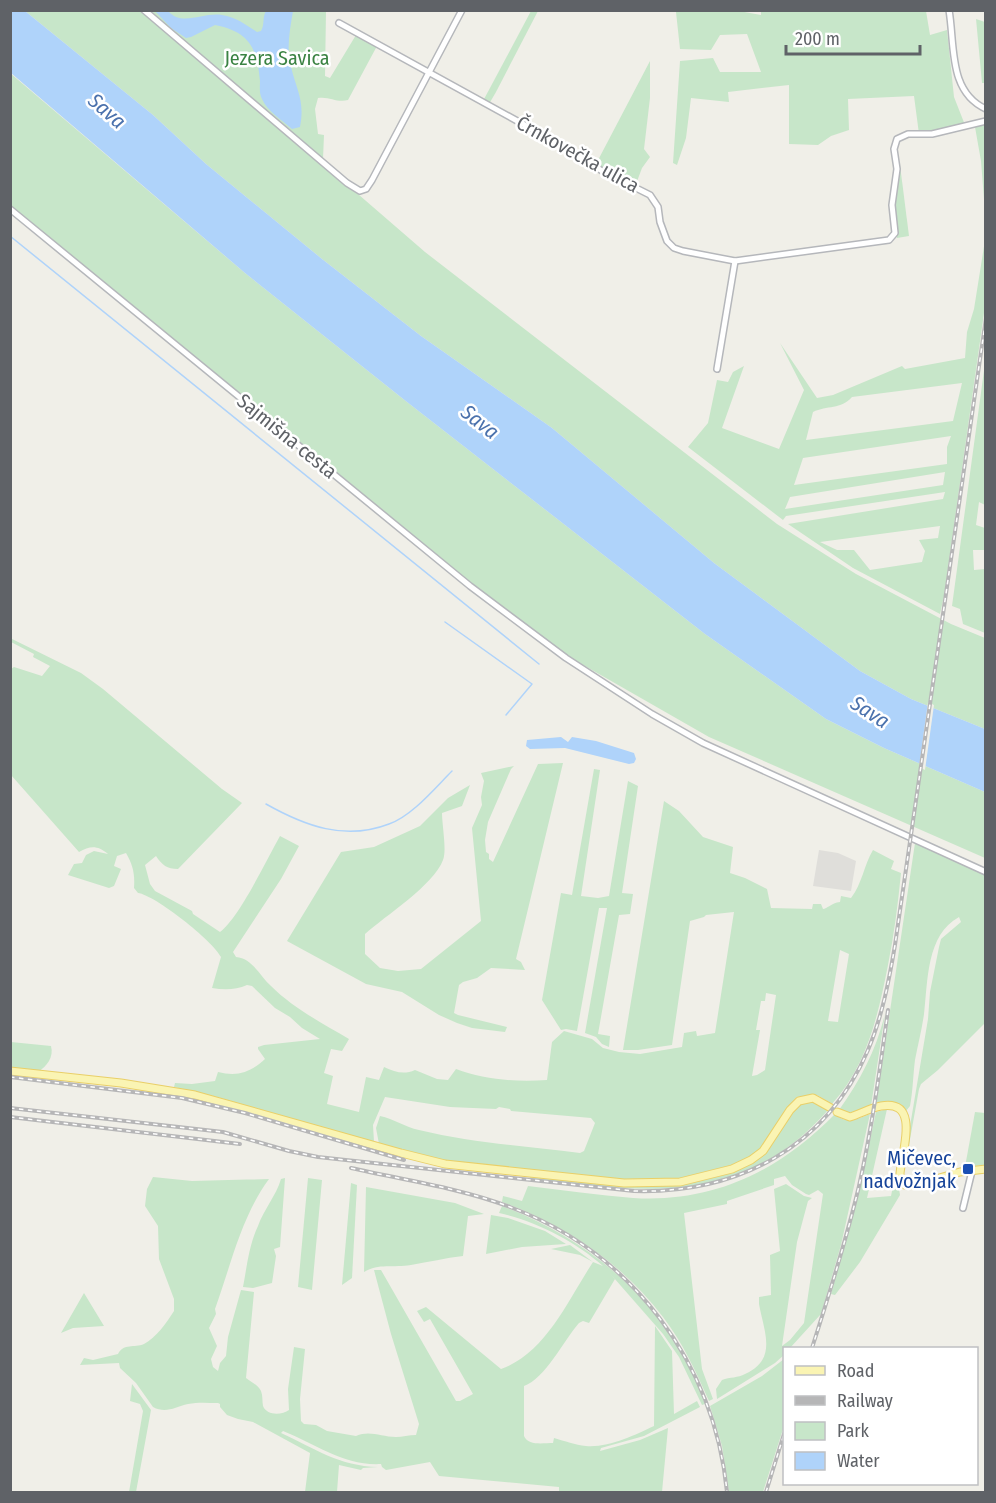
<svg xmlns="http://www.w3.org/2000/svg" width="996" height="1503" font-family="'Fira Sans Condensed',sans-serif">
	<style>
		.industrial { fill: #dfdeda }
		.green { fill: #c7e6c9; fill-rule: evenodd }
		.water { fill: #afd3fa }
		.pier { fill: #f0efe8 }
		.lines { fill: none; stroke-linecap: round; stroke-linejoin: round }
		.stream { stroke: #afd3fa; stroke-width: 1.5 }
		.minor-casing { stroke: #b5b7bb; stroke-width: 8 }
		.major-casing { stroke: #e9cf68; stroke-width: 9 }
		.minor { stroke: #fff; stroke-width: 5 }
		.major { stroke: #faf4b3; stroke-width: 7 }
		.rail-casing { stroke: #b6b6b7; stroke-width: 4 }
		.rail { stroke: #fff; stroke-width: 1.5; stroke-dasharray: 4.5; stroke-linecap: butt }
		.transit-dot { fill: #1a4fb4; stroke: #fff; stroke-width: 2 }
		.labels { text-anchor: middle; stroke-width: 5; stroke-linejoin: round; paint-order: stroke }
		.park-label { font-size: 20px; fill: #3b8343; stroke: #fff }
		.street-label { font-size: 20px; fill: #5f6267; stroke: #fff }
		.transit-label { font-size: 20px; fill: #164399; stroke: #fff; text-anchor: end }
		.water-label { font-size: 21px; font-style: italic; fill: #4b72ad; stroke: #fff }
	</style>
	<rect width="100%" height="100%" fill="#f0efe8"/>
	<polygon class="industrial" points="819,850 838,853 856,861 851,891 813,886"/>
	<g class="green">
		<polygon points="761,10 926,11 930,35 947,30 954,97 965,125 919,134 914,96 848,99 849,130 831,136 818,145 789,144 789,85 728,92 729,102 691,98 686,138 677,165 673,163 680,61 713,58 720,72 761,72 747,34 720,35 711,50 680,49 676,12 677,11 739,11 761,15"/>
		<polygon points="25,11 140,11 299,143 425,252 777,524 856,574 951,624 985,638 985,729 911,699 860,671 714,563 552,428 421,336 322,259 206,164 153,115"/>
		<path d="M148,11h178l-1,65 5,2 26,-43 21,11 -29,54c-11,3 -19,-4 -30,-2l-3,11 3,25 6,1 -1,24z"/>
		<polygon points="531,11 538,11 496,92 489,104 483,101"/>
		<polygon points="976,19 985,22 985,83 982,83"/>
		<polygon points="650,61 650,98 644,149 650,157 642,168 636,184 596,164"/>
		<polygon points="10,73 245,273 407,402 705,634 826,719 884,748 985,792 985,858 709,737 571,658 473,585 11,206"/>
		<polygon points="985,123 985,212 981,161 975,127"/>
		<polygon points="900,165 909,236 897,238 894,197"/>
		<path d="M985,240v66l-41,290 -4,18 -87,-46 -65,-44 155,-25 2,-7 -159,24 -3,4 -95,-73 20,-24 9,-43 11,2 5,-10 11,-6 -22,62 57,21 25,-59 -24,-47 37,55 16,-3 69,-29 3,3 60,-11 2,-26 7,-23zM962,383l-9,38 -147,19 7,-28c14,-7 28,-2 39,-15zM951,436l-4,11v17l-153,21 9,-27zM945,472l-2,13 -158,24 5,-12zM940,526l-2,12 -19,2 6,11 -3,11 -52,8 -16,-20h-17l-17,-8z"/>
		<polygon points="985,363 985,505 979,502 976,525 985,528 985,550 973,550 974,570 985,569 985,633 963,624 960,609 952,606"/>
		<path d="M10,638l71,35 22,16 119,100 20,14 -64,66c-11,0 -16,-4 -22,-13l-11,9 5,19 5,7 37,20 1,3 27,18c19,-14 47,-73 60,-96l19,10 -18,33 -48,73 3,5c16,1 24,19 35,29 22,22 51,37 78,53l-7,12 -11,-2 -7,24 9,3 -6,28 32,8 7,-35 13,3 5,-13c11,5 20,8 31,3l22,9 11,1 8,-11c28,11 61,13 91,11l5,-38 12,-11 28,8 11,9 16,4 21,2 42,-7 2,-14 12,-2 1,5 18,-3 19,-121 -28,3 -2,2 -14,4 -18,124 -34,5h-15l41,-249 15,10 24,26 30,10 -3,26 15,5 22,11 4,19 41,1 1,-5h8l2,5c4,0 8,-6 17,-7l1,-6 10,2c11,-14 13,-33 22,-48l21,11 -3,8 10,4c-3,31 -7,62 -13,92 -10,51 -21,100 -56,139l-15,-9 -20,2 -9,10 -25,40 -15,12 -15,6 -49,14 -62,1 -176,-19 -67,-17 -3,-16 4,-12c14,3 25,11 39,14 53,13 107,16 161,23l4,-2 11,-28 -4,-5 -80,-7 -1,-2 -11,-2 -3,2 -46,-2 -65,-10 -12,28 1,17 -157,-45 -43,-10 1,-4 17,1 23,-3 3,-9c20,5 33,0 47,-13l-7,-10v-2l6,-2 56,-6 -18,-11 -12,-11 -15,-9 -23,-22 -5,-1c-11,5 -23,5 -35,3l9,-31c-8,-16 -66,-62 -83,-64l-4,-5c1,-14 -1,-23 -8,-35l-9,3 -3,10 7,3 -7,17 -5,2 -41,-13 6,-11 8,-1 4,-8 8,-4 14,3c-11,-9 -18,-8 -29,-2l-68,-77v-106l3,-2 28,9 8,-10 -17,-9 1,-3 -23,-12zM840,950l9,4 -11,68 -10,-1zM766,993l10,2 -11,75 -8,5 -5,1 8,-46h-4l5,-29h4z"/>
		<path d="M563,763l-47,196 5,3 4,8 -34,-2 -14,10 -14,4 -4,3 -5,28 4,2 49,12 -2,5 -33,-4 -15,-5 -18,-8 -37,-23 -36,-8 -79,-43 54,-89 33,-5 46,-21 28,-28 22,-13 -8,21 -20,7c0,12 5,38 1,47 -9,25 -58,56 -78,74v20l15,14 18,3 23,-2 60,-48 -9,-93 10,-23 -1,-8 3,-16 -3,-8 33,-7 -3,3 -23,53 -3,18 1,12 3,2v5l4,3 45,-98z"/>
		<polygon points="594,769 600,770 581,896 598,898 609,896 628,781 638,786 622,893 633,894 630,914 619,915 598,1034 610,1036 609,1047 602,1044 596,1037 585,1033 607,908 599,908 577,1031 566,1029 561,1030 542,1000 561,893 572,895"/>
		<path d="M915,843l70,32v148l-47,47 -17,14 -2,5 -12,67h-2l23,-137 2,-27 9,-45 2,-8 20,-17 -2,-5c-33,18 -31,64 -35,97 -2,15 -6,30 -9,46 -2,15 -2,31 -5,46l-4,5 -11,-7 -19,1z"/>
		<path d="M885,1014l-14,92c-12,4 -19,9 -32,4 22,-31 37,-60 46,-96z"/>
		<path d="M11,1042l40,4c3,11 -4,20 -13,26l-27,-2z"/>
		<path d="M813,1101l16,8c-87,99 -182,83 -299,70v-4l85,9 81,-3 70,-28 25,-41 12,-10z"/>
		<polygon points="887,1109 867,1198 891,1196 896,1172 900,1195 860,1262 835,1295 831,1294 858,1196 876,1112"/>
		<polygon points="975,1112 985,1113 985,1165 965,1167"/>
		<path d="M835,1114c12,11 22,5 35,0l-29,131 -20,69 -31,34h-6v7l-9,8 -58,36 -1,-10 6,-9c8,-3 16,-2 23,-6 33,-15 19,-42 14,-70v-7l12,-2 -1,-40 10,-4 -6,-62 12,-5 18,12 8,2 -4,3 -11,41 -15,104 8,-6 14,-17 19,-129 -5,-4 -9,5 -3,-1 -14,-9 -7,-9 -11,3v6l-47,16v3l-43,9 18,156 11,30 -4,2c-13,-29 -26,-58 -46,-84 -40,-53 -99,-93 -161,-115l1,-6 19,5 6,-15c35,4 70,9 105,12 81,5 146,-27 202,-84z"/>
		<path d="M153,1177l39,4 77,-2c-28,38 -38,86 -54,130l1,5 -7,14 8,18 -6,13 2,8 5,4 2,-8 6,-7 2,-19 13,-47 13,2 -8,86c5,4 12,7 15,13 2,5 1,10 2,15 4,10 19,9 26,4l-1,-21 6,-42 11,2 -5,50 1,22 3,3 12,1 11,6 29,5c14,-6 25,1 40,1 6,0 13,-2 20,-2l3,-11 -28,-90 -17,-64h7l75,131h4l13,-7 -43,-75 -6,3 -7,-11 9,-4 75,62c45,-16 67,-69 92,-107l-13,-7 -29,-6 19,-4 23,17 10,4c-28,-25 -68,-45 -104,-53l3,-7c76,29 142,79 183,152 8,14 14,30 20,46l-3,1 -23,-48 -16,-23 -56,-64 8,9 -26,44 -6,-2 -4,2c-15,17 -34,56 -55,63v50c4,10 19,7 29,7l1,-5c11,3 21,7 32,8 22,2 49,-11 68,-20l1,-100 17,25 2,63 23,-13 3,6 -56,29 -43,12 -1,3 40,-11 28,-12 -6,64h-103v-5l-120,-11 -9,-14 -44,8 -4,-3 -1,-3c-37,2 -65,-20 -98,-33l-2,2c35,16 58,33 97,34l-15,1 -2,2 -22,-5 -2,27h-32l5,-39 -57,-31 -15,-3 -11,-4 -7,-8v-3l-2,-1c-10,0 -20,-1 -30,1 -13,3 -22,10 -35,3l-17,-24 -16,-15 -1,-5 -39,2 4,-7 9,2 25,-6c6,-11 16,-6 26,-10 12,-6 23,-22 30,-33v-12l-15,-40 -1,-33 -13,-20 2,-17z"/>
		<path d="M285,1178l-5,69 -6,2 2,7 -4,27 -19,5 -10,-1c4,-21 6,-42 15,-61 6,-17 18,-30 23,-47z"/>
		<polygon points="308,1178 322,1180 312,1290 298,1287"/>
		<polygon points="351,1183 357,1185 352,1278 342,1285"/>
		<path d="M366,1187l89,16 29,11 -16,2 -5,40c-18,2 -34,6 -52,9 -18,3 -32,-2 -47,7z"/>
		<polygon points="491,1215 508,1218 545,1231 566,1244 522,1247 486,1254"/>
		<polygon points="84,1293 104,1326 73,1328 61,1333"/>
		<polygon points="784,1359 784,1426 763,1492 729,1492 722,1446 710,1406 762,1376"/>
		<polygon points="132,1384 151,1410 136,1492 129,1492 143,1411 140,1404 130,1401"/>
	</g>
	<g class="water">
		<polygon points="11,11 25,11 153,115 206,164 322,259 421,336 552,428 714,563 860,671 911,699 985,729 985,792 884,748 826,719 705,634 407,402 245,273 11,73"/>
		<path d="M155,11h13c14,16 35,1 54,4 14,2 24,10 35,17l4,-1c4,-7 1,-13 5,-20h27c-3,18 -7,38 -2,56 6,24 14,34 9,60l-8,2c-10,-9 -24,-17 -30,-30 -3,-6 -2,-12 -2,-18 -3,-33 -10,-49 -45,-56l-24,12 -5,1 -15,-10z"/>
		<polygon points="561,737 568,742 572,737 596,741 634,753 636,759 634,763 629,764 565,748 530,749 526,746 527,740"/>
	</g>
	<polygon class="pier" points="928,702 934,705 925,770 919,767"/>
	<g class="lines">
		<g class="stream">
			<polyline points="10,236 539,664"/>
			<polyline points="445,622 532,684 506,715"/>
			<path d="M266,804c39,22 79,37 123,20 23,-8 46,-36 63,-53"/>
		</g>
		<g class="minor-casing">
			<g id="minor">
				<polyline points="144,10 347,183 360,191 366,189 372,180 462,10"/>
				<path d="M949,10c6,35 -1,82 37,99"/>
				<polyline points="339,23 570,150 602,171 650,195 658,207 660,222 667,241 674,248 683,251 735,261 889,240 895,233 892,205 897,169 894,149 897,139 908,134 932,134 986,121"/>
				<polyline points="10,209 470,586 566,658 652,714 703,743 986,872"/>
				<polyline points="717,369 735,261"/>
				<polyline points="963,1208 972,1171"/>
			</g>
		</g>
		<g class="major-casing">
			<g id="major">
				<polyline points="10,1071 121,1083 195,1095 401,1153 445,1164 624,1183 680,1182 732,1169 751,1160 763,1151 790,1110 799,1101 813,1098 831,1108"/>
				<path d="M837,1112l13,5c10,-3 20,-9 31,-11 41,-7 20,48 19,68v6l5,5h10l45,-13 26,-3"/>
			</g>
		</g>
		<use href="#minor" class="minor"/>
		<use href="#major" class="major"/>
		<g class="rail-casing">
			<g id="rail">
				<polyline points="10,1077 182,1098 245,1113 404,1160"/>
				<path d="M10,1108l213,24 66,19 29,6 316,34c103,3 192,-43 234,-141 14,-33 21,-69 27,-105l91,-627"/>
				<polyline points="10,1117 240,1144"/>
				<path d="M351,1168c53,12 109,20 159,39 123,46 204,156 217,285"/>
				<path d="M812,1348c17,-53 34,-107 47,-162 13,-58 21,-117 29,-176"/>
				<polyline points="766,1492 784,1434"/>
			</g>
		</g>
		<use href="#rail" class="rail"/>
	</g>
	<rect class="transit-dot" x="962" y="1163" width="12" height="12" rx="3"/>
	<g class="labels">
		<g class="park-label">
			<text x="277" y="65">Jezera Savica</text>
		</g>
		<g class="street-label">
			<text transform="translate(578 154) rotate(29)" y="7">Črnkovečka ulica</text>
			<text transform="translate(287 436) rotate(39)" y="7">Sajmišna cesta</text>
		</g>
		<g class="transit-label">
			<text x="956" y="1165">Mičevec,<tspan x="956" dy="23">nadvožnjak</tspan></text>
		</g>
		<g class="water-label">
			<text transform="translate(107 111) rotate(41)" y="7">Sava</text>
			<text transform="translate(480 422) rotate(38)" y="7">Sava</text>
			<text transform="translate(870 712) rotate(33)" y="7">Sava</text>
		</g>
	</g>
	<rect width="996" height="1503" fill="none" stroke="#5f6267" stroke-width="24"/>
	<rect x="783" y="1347" width="195" height="138" fill="#ffffff" stroke="#bfc0c2" stroke-width="1.5"/>
	<rect x="795" y="1366" width="30" height="9" fill="#faf4b3" stroke="#bfc0c2" stroke-width="1.5"/>
	<text x="837" y="1377" font-size="18" fill="#5f6267">Road</text>
	<rect x="795" y="1396" width="30" height="9" fill="#b6b6b7" stroke="#bfc0c2" stroke-width="1.5"/>
	<text x="837" y="1407" font-size="18" fill="#5f6267">Railway</text>
	<rect x="795" y="1422" width="30" height="18" fill="#c7e6c9" stroke="#bfc0c2" stroke-width="1.5"/>
	<text x="837" y="1437" font-size="18" fill="#5f6267">Park</text>
	<rect x="795" y="1452" width="30" height="18" fill="#afd3fa" stroke="#bfc0c2" stroke-width="1.5"/>
	<text x="837" y="1467" font-size="18" fill="#5f6267">Water</text>
	<path d="M786 45v9h134v-9" fill="none" stroke="#5f6267" stroke-width="3"/>
	<text x="795" y="45" font-size="18" fill="#5f6267" stroke="#ffffff" stroke-width="4.5" paint-order="stroke">200 m</text>
</svg>
